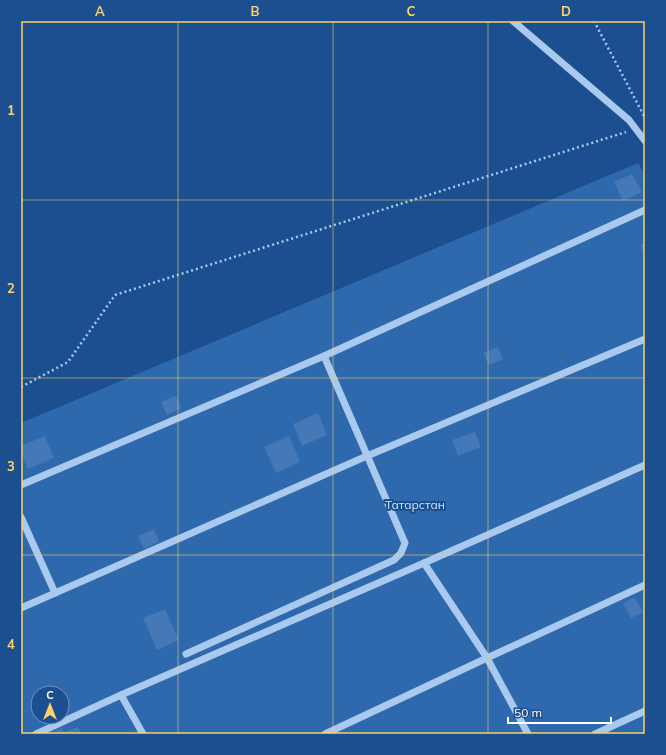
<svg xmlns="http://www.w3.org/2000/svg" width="666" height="755" font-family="Mulish,sans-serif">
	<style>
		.green { fill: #2e69ad; fill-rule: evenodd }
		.building { fill: #4478b7 }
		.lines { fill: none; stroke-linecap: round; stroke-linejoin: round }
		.path { stroke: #a9c9ee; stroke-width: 2.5; stroke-dasharray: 2 3; stroke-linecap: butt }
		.minor { stroke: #a9c9ee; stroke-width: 7 }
		.grid { fill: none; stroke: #ffd166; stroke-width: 1; stroke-opacity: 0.55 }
		.labels { text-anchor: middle; stroke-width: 4; stroke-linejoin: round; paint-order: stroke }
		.park-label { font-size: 12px; fill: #cfe3fa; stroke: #1b4f8f }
		.neatline { fill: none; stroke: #ffd166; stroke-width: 1.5 }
		.grid-label { font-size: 13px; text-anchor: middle; font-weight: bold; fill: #ffd166 }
	</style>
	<rect width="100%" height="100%" fill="#1b4f8f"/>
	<path class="green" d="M638,163l7,12v559h-624v-311zM38,693h24v24h-24z"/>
	<g class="building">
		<polygon points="632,174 642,192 623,201 614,182"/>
		<polygon points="645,242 645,256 640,245"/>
		<polygon points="498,347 503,359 489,365 483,353"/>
		<polygon points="176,396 181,408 167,415 161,402"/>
		<polygon points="318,413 327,435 302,446 293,424"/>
		<polygon points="475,432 481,447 458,456 452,440"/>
		<polygon points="45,436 54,458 28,469 21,452 21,446"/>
		<polygon points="289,436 300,462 276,473 264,447"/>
		<polygon points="154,529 159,542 144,549 138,536"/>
		<polygon points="634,597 643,612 631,618 623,603"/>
		<polygon points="165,609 179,640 157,650 143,618"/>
		<polygon points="78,727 81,734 48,734 62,728 64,732"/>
	</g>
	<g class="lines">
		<g class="path">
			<polyline points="594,21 645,118"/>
			<polyline points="21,387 68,362 115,295 626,132"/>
		</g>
		<g class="minor">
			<polyline points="513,21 629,120 645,141"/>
			<polyline points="21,485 324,356 645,210"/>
			<polyline points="21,517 55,593"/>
			<polyline points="424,563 487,658 528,734"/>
			<polyline points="21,608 367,456 645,339"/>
			<polyline points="186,654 394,560 401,553 405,543 324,356"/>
			<polyline points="121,695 143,734"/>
			<polyline points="36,734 121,695 424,563 645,465"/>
			<polyline points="325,734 487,658 645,585"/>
			<polyline points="595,734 645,711"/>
		</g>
	</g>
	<path class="grid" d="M178,21v713M333,21v713M488,21v713M21,200h624M21,378h624M21,555h624"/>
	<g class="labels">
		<g class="park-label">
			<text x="415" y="509">Татарстан</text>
		</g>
	</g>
	<rect width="666" height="755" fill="none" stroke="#1b4f8f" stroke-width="44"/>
	<g transform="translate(50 705)"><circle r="19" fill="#1b4f8f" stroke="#7695bc"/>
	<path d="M0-3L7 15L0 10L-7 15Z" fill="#ffd166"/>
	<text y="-6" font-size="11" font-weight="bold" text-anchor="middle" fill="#ffffff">С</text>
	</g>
	<path d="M508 717v6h103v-6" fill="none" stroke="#ffffff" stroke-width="2"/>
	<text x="514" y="717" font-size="12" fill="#ffffff" stroke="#1b4f8f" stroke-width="3" paint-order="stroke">50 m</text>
	<rect x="22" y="22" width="622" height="711" class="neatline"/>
	<g class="grid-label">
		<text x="100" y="16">A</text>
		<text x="255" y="16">B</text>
		<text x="411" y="16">C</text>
		<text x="566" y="16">D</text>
		<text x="11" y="115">1</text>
		<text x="11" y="293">2</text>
		<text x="11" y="471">3</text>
		<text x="11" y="649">4</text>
	</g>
</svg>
